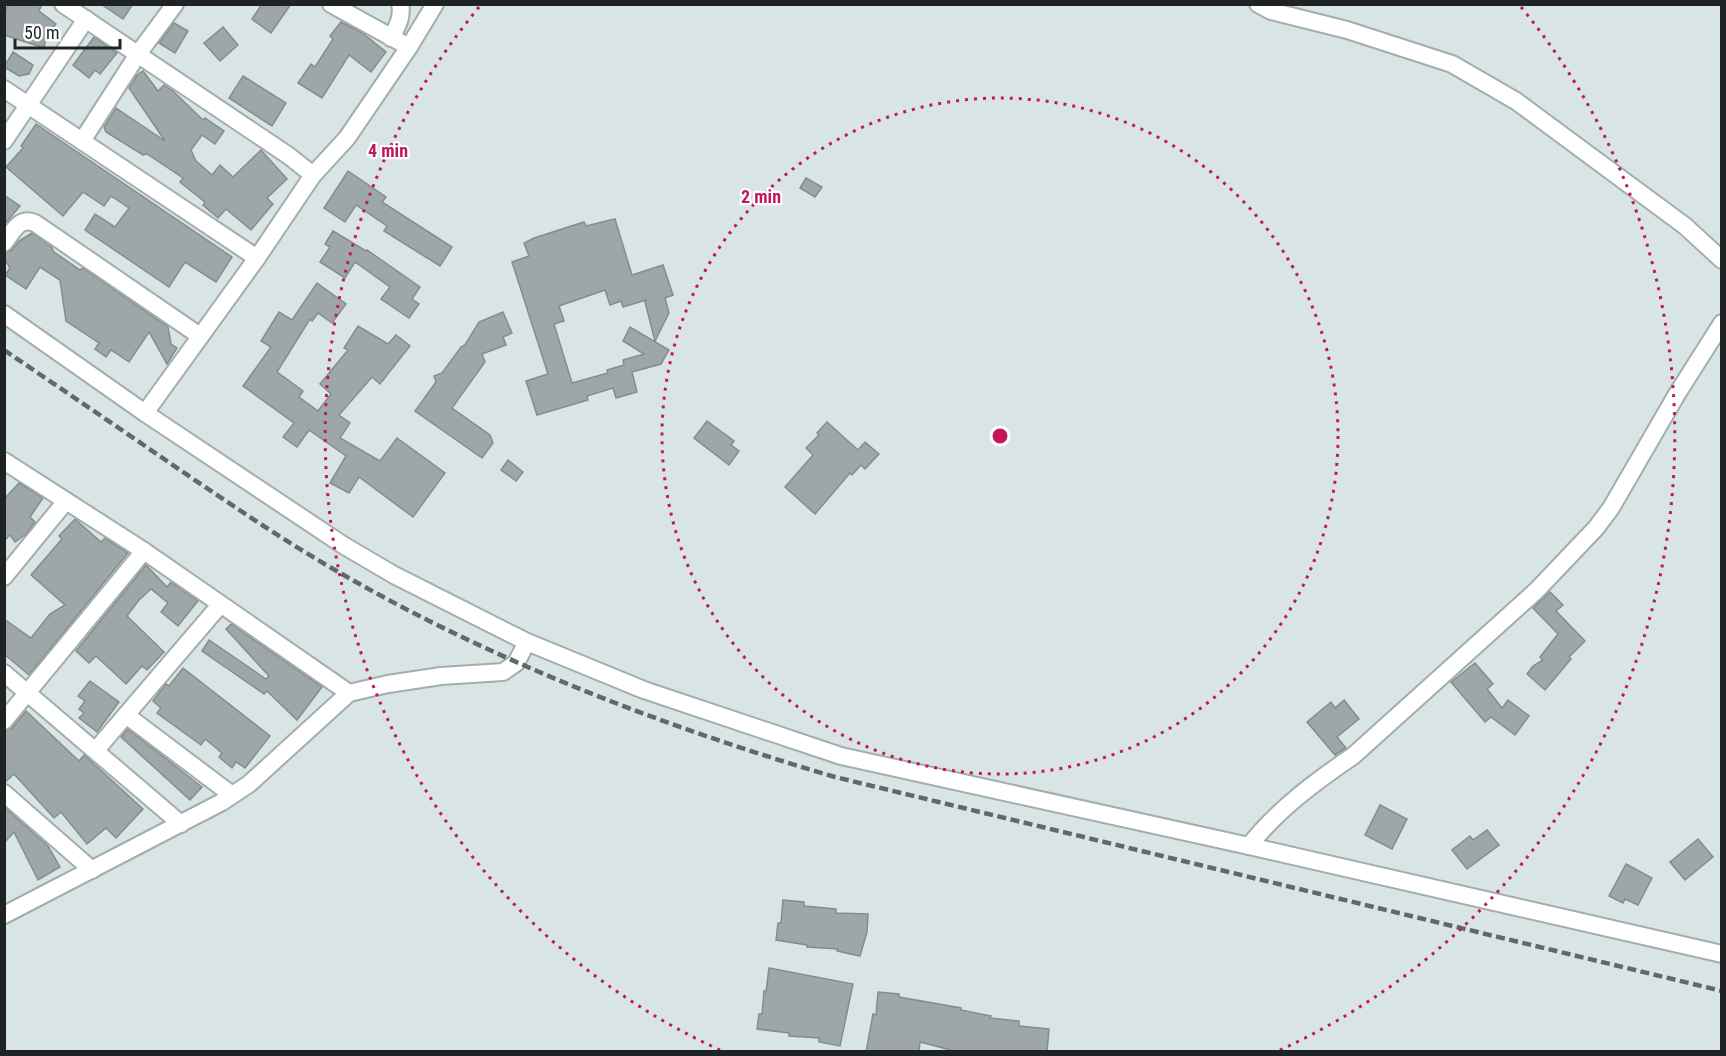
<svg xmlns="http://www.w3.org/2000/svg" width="1726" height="1056" font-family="'Roboto Condensed',sans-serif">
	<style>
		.building { fill: #9da7a8; stroke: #838d8e; stroke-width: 1.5 }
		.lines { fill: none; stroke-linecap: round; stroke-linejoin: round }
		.street-casing { stroke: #a2adae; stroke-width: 20 }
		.street { stroke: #fff; stroke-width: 16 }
		.rail { stroke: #616868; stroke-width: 4.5; stroke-dasharray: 9 4.5; stroke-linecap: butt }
		.ring { fill: none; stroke: #c2185b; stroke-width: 3; stroke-dasharray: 3 6 }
		.centre { fill: #c2185b; stroke: #fff; stroke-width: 3 }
		.ring-label { font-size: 18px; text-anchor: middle; font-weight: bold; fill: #c2185b; stroke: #fff; stroke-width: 4.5; stroke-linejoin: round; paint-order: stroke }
	</style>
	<rect width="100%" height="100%" fill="#d9e5e5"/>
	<g class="building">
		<polygon points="10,4 42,4 39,11 56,24 46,38 44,48 4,35 4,11"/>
		<polygon points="101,4 133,4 123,19"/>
		<polygon points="262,4 291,4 271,33 252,19"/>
		<polygon points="341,22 361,32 386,52 371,72 349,55 322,98 298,83 311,64 315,67 333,39 330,36"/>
		<polygon points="174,23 188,31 175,53 159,43"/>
		<polygon points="223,27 238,45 220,61 204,43"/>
		<polygon points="94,37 117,53 100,74 95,70 89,78 73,65"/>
		<polygon points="13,52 33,65 29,74 19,76 4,67"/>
		<polygon points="143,71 158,91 164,85 173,91 203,120 205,118 224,131 215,144 202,135 191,150 196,161 212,175 220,165 233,177 261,150 287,179 267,198 273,204 251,230 226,209 218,218 203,205 205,202 180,182 183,178 147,154 143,155 106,132 104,127 116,108 165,141 129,88 137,75"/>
		<polygon points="243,76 286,103 272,126 229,98"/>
		<polygon points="36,124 232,257 216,282 185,262 169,287 85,230 95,214 115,227 129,208 111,196 104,206 83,192 63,216 6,167 23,148 21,146"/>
		<polygon points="348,171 386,197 382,202 452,247 440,266 384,231 387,226 356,205 345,222 324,208"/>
		<polygon points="806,178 822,187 815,197 800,188"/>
		<polygon points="4,195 20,206 4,225"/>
		<polygon points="615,219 632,275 663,265 673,295 665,298 669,313 655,341 645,302 646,300 623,307 621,301 610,305 605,290 559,306 564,321 554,324 572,383 608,373 607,370 624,365 623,360 644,354 623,341 630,327 669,350 661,364 632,372 637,392 616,398 613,388 587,396 588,400 537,415 526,381 548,374 512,262 529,256 524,243 534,238 584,222 586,226"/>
		<polygon points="333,231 366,251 367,250 420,287 412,299 419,304 409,318 381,299 390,287 355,262 345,278 320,262 330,247 325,244"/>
		<polygon points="32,233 51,246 54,252 80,270 83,268 168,327 171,344 177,348 167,364 149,332 129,362 111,350 106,357 95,349 99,343 66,321 60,280 40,267 26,289 5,275 10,268 4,258 4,253 12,250 19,241"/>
		<polygon points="317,283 346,304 332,323 318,313 312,321 310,319 277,372 303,391 299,397 318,411 331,394 320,384 348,350 344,348 358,326 388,344 396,335 410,346 380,384 372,377 339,415 350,423 340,438 380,461 397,438 445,473 413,517 359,477 349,493 330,483 346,456 309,430 297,447 283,437 294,423 243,386 271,347 261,341 279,312 292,320"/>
		<polygon points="503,312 512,333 503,337 506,345 482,354 485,362 452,408 490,435 493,443 482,458 415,411 436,382 434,376 442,373 461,347 465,345 479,322"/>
		<polygon points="707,421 734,441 731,445 739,451 729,465 694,438"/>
		<polygon points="827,422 858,450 865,442 879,454 865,469 861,465 852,475 850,473 815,514 785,487 813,455 806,448 819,435 817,433"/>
		<polygon points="508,460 523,472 516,481 501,470"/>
		<polygon points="19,483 43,498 30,517 35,522 26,534 15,542 10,535 4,541 4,499"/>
		<polygon points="75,519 101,542 105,538 128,553 29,675 4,654 4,619 31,638 50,614 65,605 31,575 62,539 59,536"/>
		<polygon points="146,565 167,587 171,582 198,601 178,626 161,612 168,603 151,589 139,600 127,616 164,652 147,670 142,666 126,684 96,656 89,663 76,651"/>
		<polygon points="1550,592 1563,605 1556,611 1585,641 1569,657 1571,659 1545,690 1527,674 1533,666 1543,660 1540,657 1558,634 1533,608"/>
		<polygon points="231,624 322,687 297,720 267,691 264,694 202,651 209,640 266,679 269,676 226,629"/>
		<polygon points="1475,663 1493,684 1487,689 1502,708 1508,700 1529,716 1515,735 1491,717 1485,722 1451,682"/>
		<polygon points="183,668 270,736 245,768 236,762 232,768 219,757 222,753 205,739 201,745 157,713 161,708 153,701 166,684 169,686"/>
		<polygon points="90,681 119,702 97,732 79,718 84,713 79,709 85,701 78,696"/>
		<polygon points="1344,700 1359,719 1337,737 1346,748 1335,755 1307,722 1331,702 1335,708"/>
		<polygon points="26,711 79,761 84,755 143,809 116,838 106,828 87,844 61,812 54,818 14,774 4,783 4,731 12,728"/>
		<polygon points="128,729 202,787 190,800 121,737"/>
		<polygon points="1380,805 1407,819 1392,849 1365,835"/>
		<polygon points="4,807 48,846 60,867 38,880 14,832 4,843"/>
		<polygon points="1487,830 1499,845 1467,869 1452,850 1470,836 1473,840"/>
		<polygon points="1698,839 1713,857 1685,880 1670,862"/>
		<polygon points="1626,864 1652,878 1638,905 1625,899 1623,903 1609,896"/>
		<polygon points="783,900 804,902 804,906 836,909 836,913 868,914 867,932 860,956 837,951 838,949 807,947 807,945 776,940 778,923 781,923"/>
		<polygon points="769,968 853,984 840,1046 819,1042 819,1038 789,1036 789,1033 757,1029 759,1014 762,1014 764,991 766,992"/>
		<polygon points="878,992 899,994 899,997 961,1008 961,1010 991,1016 990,1018 1019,1021 1019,1026 1049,1029 1047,1052 958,1052 920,1042 919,1052 866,1052 873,1014 876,1015"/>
	</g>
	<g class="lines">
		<g class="street-casing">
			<g id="street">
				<polyline points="63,4 289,156 313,175"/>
				<polyline points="331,4 409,47"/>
				<polyline points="1258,4 1271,11 1347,30 1452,64 1516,101 1685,226 1722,260"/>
				<path d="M391,38c6,-11 12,-21 9,-34"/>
				<polyline points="4,89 257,258"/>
				<polyline points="4,141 86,19"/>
				<polyline points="82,141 138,54 175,4"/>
				<path d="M4,243c9,-11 15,-27 31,-20l165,113"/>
				<polyline points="4,314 145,413 343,545 394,575 527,642 644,690 841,756 1249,846 1722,954"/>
				<polyline points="145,413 257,258 313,175 347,138 409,47 435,4"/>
				<polyline points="4,461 144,551 349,693"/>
				<polyline points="4,577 66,501"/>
				<polyline points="4,673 181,824"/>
				<polyline points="126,715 232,795"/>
				<polyline points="4,721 144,551"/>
				<polyline points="96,750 220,605"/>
				<polyline points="4,793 92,870"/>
				<path d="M1249,846c28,-36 67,-65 104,-90l183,-165 60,-63 15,-20 66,-114 45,-71"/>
				<polyline points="4,915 222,802 249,784 349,693 388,684 441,676 503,672 516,663 527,642"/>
			</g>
		</g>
		<use href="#street" class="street"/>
		<path class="rail" d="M4,350c59,40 118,80 176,120 46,31 91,62 138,90 161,96 337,164 517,217l887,214"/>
	</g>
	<g class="ring">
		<circle cx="1000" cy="436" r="338"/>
		<path d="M720 1050A675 675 0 0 1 479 7M1521 7A675 675 0 0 1 1280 1050"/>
	</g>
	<circle cx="1000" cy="436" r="9" class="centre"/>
	<g class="ring-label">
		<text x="388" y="157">4 min</text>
		<text x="761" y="203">2 min</text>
	</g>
	<rect width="1726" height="1056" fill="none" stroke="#1f2323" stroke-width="12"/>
	<path d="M15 39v9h105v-9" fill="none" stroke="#1f2323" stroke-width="3"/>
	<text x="24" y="39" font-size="18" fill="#1f2323" stroke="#ffffff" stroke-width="4.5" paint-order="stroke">50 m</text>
</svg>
